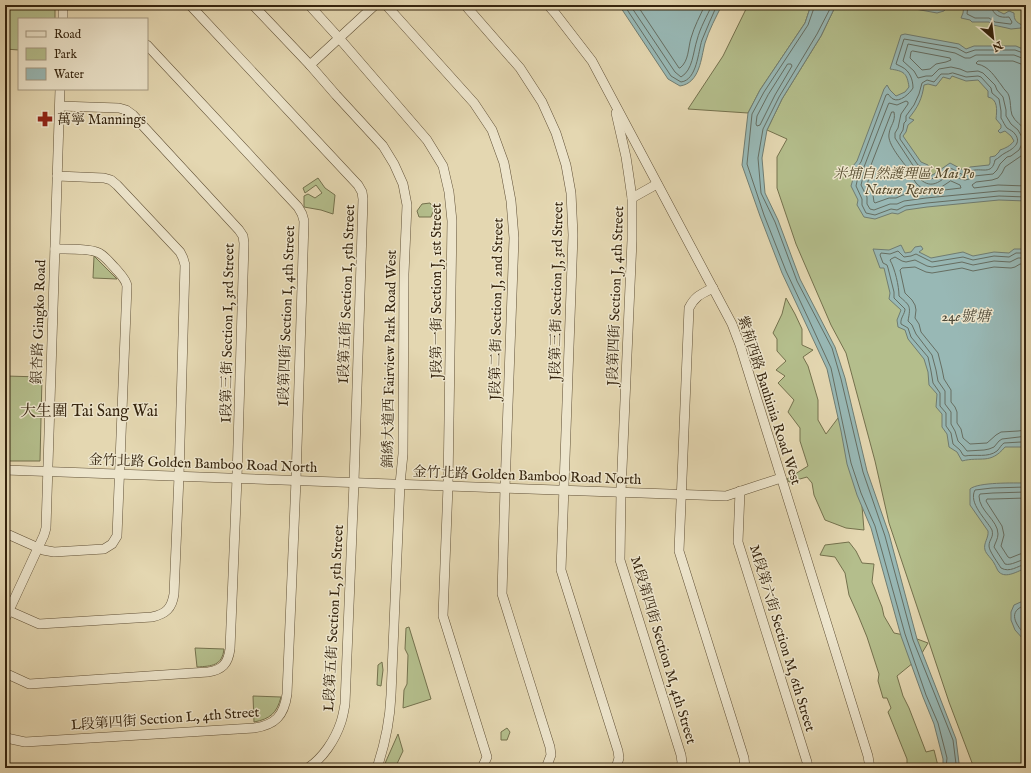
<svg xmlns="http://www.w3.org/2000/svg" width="1031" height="773" font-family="'IM FELL English','Noto Serif TC',serif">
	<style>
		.green { fill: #b4be8c; stroke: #74714d }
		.water { fill: #98b8b5; stroke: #707d72; fill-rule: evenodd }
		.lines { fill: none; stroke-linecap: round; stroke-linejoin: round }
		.shore { stroke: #666e62; stroke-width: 1 }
		.street-casing { stroke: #615137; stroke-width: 10 }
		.street { stroke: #ede5cc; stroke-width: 9 }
		.labels { text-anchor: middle; stroke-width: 3; stroke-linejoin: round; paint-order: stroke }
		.poi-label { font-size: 14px; fill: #35240e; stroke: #ede5cc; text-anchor: start }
		.park-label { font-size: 14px; font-style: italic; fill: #554a2e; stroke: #ede5cc }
		.street-label { font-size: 14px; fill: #35240e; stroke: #ede5cc }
		.water-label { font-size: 15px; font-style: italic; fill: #4e4938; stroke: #ede5cc }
		.quarter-label { font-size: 16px; fill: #35240e; stroke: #ede5cc }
	</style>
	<rect width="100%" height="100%" fill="#e4d7b1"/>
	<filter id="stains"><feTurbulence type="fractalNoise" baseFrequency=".005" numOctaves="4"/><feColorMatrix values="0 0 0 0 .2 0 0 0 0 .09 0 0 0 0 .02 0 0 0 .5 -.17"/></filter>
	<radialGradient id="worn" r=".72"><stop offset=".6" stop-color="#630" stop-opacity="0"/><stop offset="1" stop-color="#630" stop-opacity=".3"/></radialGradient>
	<g class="green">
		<polygon points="5,5 55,5 55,19 19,19 19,50 5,49"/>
		<polygon points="748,5 811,5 805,23 760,90 748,113 688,109 723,56"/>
		<polygon points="836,5 1026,5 1026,768 974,768 949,702 889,523 875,461 846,353 831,325 796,244 777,188 777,157 787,139 767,130 782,99 821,36"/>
		<polygon points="318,178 325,188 335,195 333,214 321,210 304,207 304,196 308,194 315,198 322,193 316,185 305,193 303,188"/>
		<polygon points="430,203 434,209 431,217 419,217 417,211 422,204"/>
		<polygon points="94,256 117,279 93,278"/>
		<polygon points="786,298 795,314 802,329 802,345 813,350 803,357 808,366 818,400 818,420 826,434 841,414 861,494 864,530 846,528 825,520 814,495 812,483 807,477 789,482 787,479 808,466 800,441 800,428 788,412 794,400 778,383 785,376 776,370 786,361 777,351 777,339 773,333 782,314"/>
		<polygon points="5,376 42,377 40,461 5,461"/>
		<polygon points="849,542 856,551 862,563 874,564 872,582 882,607 884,616 894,633 909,636 928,643 919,658 897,676 903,696 909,708 926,752 934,750 938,766 937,768 907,768 907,759 888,712 891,708 887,698 883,698 878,681 879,674 867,637 858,615 849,595 845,573 835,557 820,555 825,545"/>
		<polygon points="409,627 431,699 403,708 404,690 407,684 408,655 405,649 406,628"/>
		<path d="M195,648l29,1c-2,17 -12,17 -27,18z"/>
		<polygon points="382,662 383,670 381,686 377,685 378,665"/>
		<path d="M253,696l28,1c-4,16 -11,22 -27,25z"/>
		<polygon points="507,728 510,732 507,740 501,740 501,732"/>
		<polygon points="398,734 403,751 395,768 383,768"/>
	</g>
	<g class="water">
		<path d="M619,5h103c-6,12 -13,25 -17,38 -4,15 -5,40 -25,43l-12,-7z"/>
		<polygon points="811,5 836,5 821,36 782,99 767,130 762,158 765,193 778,220 800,279 835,347 845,378 867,471 889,534 917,639 956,739 959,763 962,768 943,768 943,759 934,724 923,697 901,636 871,528 857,495 847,464 841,431 827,369 805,322 782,273 760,216 742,165 748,113 760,90 805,23"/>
		<polygon points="912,5 941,5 946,8 944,11 937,13 915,9"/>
		<path d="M964,5h26l1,2 4,-2 3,6 6,3 5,-3 5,2c0,7 2,9 8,12l-1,3 -10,1 -4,-1 -14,-3 -4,-3h-17l-2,-2 -9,-2 2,-5z"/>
		<path d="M905,34l54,10 7,5 8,-3h42l9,4 1,2v149l-27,-1 -72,7 -21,3 -8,4 -6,-1 -17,6 -11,-2 -7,-12 1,-5 -7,-14 4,-14 -2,-6 4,-5 27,-72 3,-4 3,5 6,6 9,-4 4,-5c-2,-14 -5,-16 -19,-18l11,-34zM952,76l14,5 12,-1 10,11v6c10,2 9,13 8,22l5,6v3l-3,3 2,2 5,-2 6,5 3,5c-4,5 -8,7 -14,9l-1,2 -4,4 -5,1v6l-1,2 -19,2 -5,4 -15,-8 -16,11 -4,2 -2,-3 1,-4 -1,-4 -7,-3 -18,-26 3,-4 2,-7 6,-5 -5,-2c9,-11 13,-19 15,-33l4,-1 8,2 7,-9 7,2z"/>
		<path d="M901,245l4,8 6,-1 4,-5 6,-1 2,3 -4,3 12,6 32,-6 10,4 21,-4 15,1 5,-4h12v195l-3,3h-18c-15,18 -24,9 -43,14l-5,-9 -8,-5 -2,-13 -5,-7v-13l-6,-7 1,-13 -8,-9 -1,-13 -4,-13 -16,-20 -3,-9 -7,-3 -1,-7 4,-10 -12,-11 1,-6 -6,-25h-4l-7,-19 16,1z"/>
		<path d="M1026,483v85c-8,3 -20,11 -27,4 -2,-2 -3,-6 -5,-9 -2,-4 -8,-9 -9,-13 -2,-7 4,-12 3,-19l-18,-26v-16c8,-7 44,-6 56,-6z"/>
		<polygon points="1023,601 1026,601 1026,659 1024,640 1015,630 1011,620 1011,612 1014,605"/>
	</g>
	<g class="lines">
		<g class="shore">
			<path d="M624,5l47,71 10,6c16,-2 17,-30 21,-42 5,-12 10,-24 15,-35"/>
			<path d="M630,5l45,67 6,5c12,-7 12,-25 16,-37 3,-12 10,-24 15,-35"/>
			<path d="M637,5l42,63h1c9,-7 8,-20 11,-30 3,-11 9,-22 14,-33"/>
			<polyline points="815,5 808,25 764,92 752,114 747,164 764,215 786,271 809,320 831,368 851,463 861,493 875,526 905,634 926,695 938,723 947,758 946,768"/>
			<polyline points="832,5 817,34 779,97 763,129 758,158 761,193 775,222 797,281 832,348 841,379 863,472 885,536 913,640 953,740 956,764 957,768"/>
			<path d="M968,5l-1,9 8,4h14l6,4 15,2h1l1,-2 -3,-5c-9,1 -16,-1 -18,-12"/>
			<polygon points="913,51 950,58 951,60 946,62 936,64 930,69 922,70 910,58 911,52"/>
			<path d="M1026,54l-11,-4h-40l-9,3 -9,-5 -53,-9 -8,25c2,1 4,2 6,3 8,4 11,13 11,21 -3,5 -13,15 -20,11 -2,-1 -3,-3 -5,-5l-2,1 -25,67 -3,4 1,6 -3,14 6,13v6l4,8 9,2 16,-6 6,1 8,-4 22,-3 72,-7 27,1"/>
			<path d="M1026,59l-4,-1 -8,-3h-38l-6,3h-5l-10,-5 -47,-9 -5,17 11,10 4,7 8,-2h6l7,-7 12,-2 9,2 7,3 11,-1 5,2 12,12 2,5 6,7 3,13v6l5,8 7,6 5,9 -1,5 -3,6 -8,6 -4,1 -7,7 -3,6 -4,4 -19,2 -5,3 -4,1 -4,-1 -11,-5c-10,7 -18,16 -30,5l-2,-8 -4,-4 -19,-29v-5l3,-5 3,-14 7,-10v-2l-2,-1 -9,4 -8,-2 -1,2 -24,62v6l-3,12 6,12v7l3,5 4,1 16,-6h7l7,-3 22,-3 73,-7 27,1"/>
			<polygon points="788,64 791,64 792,66 775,95 760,125 757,126 756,124 757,116 768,95"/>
			<path d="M1026,65l-5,-1 -8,-3h-35l-2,2 1,1c12,2 18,13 25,22 2,4 6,6 7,10 2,6 1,13 3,19 3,7 10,10 14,16"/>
			<path d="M953,73l13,4 12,-1 3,1 10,11 1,5 7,6 2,12v7c2,3 4,8 6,10 3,2 6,3 8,6 7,9 -2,15 -10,19 -4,2 -6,5 -10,7 -3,16 -14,7 -24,11 -3,2 -3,4 -6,4 -4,0 -11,-6 -15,-7l-14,10 -7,1 -4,-3 -1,-8 -6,-3 -18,-26v-4l3,-5 1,-7 2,-2v-5l8,-11 5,-11 3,-11 5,-3 7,2 7,-8h7z"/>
			<path d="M892,112h2c2,10 -4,13 -5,22 -2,10 14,28 20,36 3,5 4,9 7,13 3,3 6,5 8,8l-1,1 -20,3 -7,3h-7l-14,5 -1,-1 -1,-7 -6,-10 3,-11v-6z"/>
			<polyline points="1026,150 1021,156 1005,167 1002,173 998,178 992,180 976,182 972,185 974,188 998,185 1026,186"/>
			<polygon points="951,181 960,185 961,188 944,190 942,190 942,187"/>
			<path d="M1026,253h-10l-7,4 -15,-1 -21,4 -10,-3 -31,5 -16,-8 -5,2 -7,1 -6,-6 -8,3 -9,-1 -1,2 3,8 4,2 1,3 6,24v6l11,11c0,5 -5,9 -4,15l7,4 3,9 17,20 3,14 2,12 7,10v13l6,7v13l5,7 2,11 7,6 3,5 2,1c10,-2 23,2 32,-5 3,-3 4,-6 7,-8l17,-1 5,-1"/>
			<path d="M1026,258h-8l-8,4 -16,-1 -21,4 -11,-3 -30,5 -5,-1 -12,-6 -9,2 -4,-1 -7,-4 -4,2 -1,1c5,9 9,26 9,36 11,10 12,9 9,25l4,4 4,9 16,21 4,15 2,11 7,10v13l6,8v12l4,7 3,10 5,5 4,5 17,-1 5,-1 5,-2 5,-6 3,-2 17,-2 7,-1"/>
			<polyline points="1026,264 1020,264 1015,267 1011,268 994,267 973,271 962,268 932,273 926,272 915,267 902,268 900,270 905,293 912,300 915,305 916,310 915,318 919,324 921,332 938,353 942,369 944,379 951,390 951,402 955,407 957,412 957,423 961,429 963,438 970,444 987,443 996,435 1001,432 1018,431 1026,430"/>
			<path d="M1026,487l-34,1 -17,2c-7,13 11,29 17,40 2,8 -3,9 -3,16 0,5 9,17 12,22 9,5 16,-2 25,-4"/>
			<path d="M1026,492l-33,1 -13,1 -1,2c0,15 19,24 19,38 0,5 -3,9 -4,13l11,17c6,2 14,-4 21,-5"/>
			<polyline points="1026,498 993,499 987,499 986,501 1002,526 1004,535 1001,546 1008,557 1010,558 1020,554 1026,553"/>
			<path d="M1026,605c-20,6 -10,20 0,31"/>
		</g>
		<g class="street-casing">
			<g id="street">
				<path d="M190,5l168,180 4,7 1,7 -9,283 -9,222c-1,6 -2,12 -4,18 -6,18 -18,36 -33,46"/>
				<path d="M253,5l57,60 26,30 47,51 11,18 9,20 4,21 -3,69 -1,180 -3,30 -9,211c-1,25 -6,49 -14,73"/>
				<polyline points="309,5 339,38 427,140 443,166 449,192 452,221 448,486 443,616 487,757 482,768"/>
				<polyline points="386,5 474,103 492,130 504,163 511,201 514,238 505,488 502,594 550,747 551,755 546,768"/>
				<polyline points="465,5 520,68 542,102 556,133 566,165 571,193 573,235 561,570 618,751 619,758 616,768"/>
				<polyline points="548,5 555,13 592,61 732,324 740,345 868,756 870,768"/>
				<polyline points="63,19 63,5"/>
				<polyline points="310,65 375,5"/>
				<polyline points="616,113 626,157 629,177 632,198 632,240 621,492 620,560 681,755 682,762 681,768"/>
				<polyline points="632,198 657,184"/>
				<path d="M713,288c-12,6 -18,8 -24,20l-10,243 65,207 1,10"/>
				<polyline points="5,470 726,496 781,478"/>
				<polyline points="740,491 738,542 807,762 808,768"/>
				<path d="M5,533l38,17 11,2 50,-3 8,-5 5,-8 10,-250c-1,-7 -7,-12 -12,-18 -5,-5 -10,-12 -16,-15 -8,-5 -34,-4 -44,-4"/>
				<path d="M5,609l34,15 113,-7c14,-3 20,-9 22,-23l5,-118 6,-211 -2,-7 -3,-6 -63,-67 -6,-5 -7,-2 -47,-2"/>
				<polyline points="5,619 44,535 46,528 60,89"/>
				<path d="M5,673l24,11 179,-12c14,-2 20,-8 22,-23l7,-171 7,-235 -1,-7 -4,-6 -106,-115 -7,-5 -7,-2 -59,-2"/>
				<path d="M5,737l6,2 14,3 229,-14c21,-3 30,-12 33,-34l9,-214 8,-259 -2,-7 -4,-7 -151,-162"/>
			</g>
		</g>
		<use href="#street" class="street"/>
	</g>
	<defs>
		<g id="pharmacy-bare" transform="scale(1.2)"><path d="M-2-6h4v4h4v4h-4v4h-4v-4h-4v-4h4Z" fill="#8f2418" stroke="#ede5cc" stroke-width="2.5" paint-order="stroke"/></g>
	</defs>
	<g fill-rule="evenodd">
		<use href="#pharmacy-bare" x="45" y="119"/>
	</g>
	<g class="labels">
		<g class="poi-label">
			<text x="57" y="124">萬寧 Mannings</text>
		</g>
		<g class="park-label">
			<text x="904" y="178">米埔自然護理區 Mai Po<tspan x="904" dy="16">Nature Reserve</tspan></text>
		</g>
		<g class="street-label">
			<text transform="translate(436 291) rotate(-90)" y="5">J段第一街 Section J, 1st Street</text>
			<text transform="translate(556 291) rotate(-89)" y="5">J段第三街 Section J, 3rd Street</text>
			<text transform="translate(346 294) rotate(-88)" y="5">I段第五街 Section I, 5th Street</text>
			<text transform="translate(615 296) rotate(-88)" y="5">J段第四街 Section J, 4th Street</text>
			<text transform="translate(496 309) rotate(-89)" y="5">J段第二街 Section J, 2nd Street</text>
			<text transform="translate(286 316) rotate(-88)" y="5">I段第四街 Section I, 4th Street</text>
			<text transform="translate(38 322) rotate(-88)" y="5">銀杏路 Gingko Road</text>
			<text transform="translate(227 333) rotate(-89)" y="5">I段第三街 Section I, 3rd Street</text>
			<text transform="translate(389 359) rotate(-89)" y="5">錦綉大道西 Fairview Park Road West</text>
			<text transform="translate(770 400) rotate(72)" y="5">紫荊西路 Bauhinia Road West</text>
			<text transform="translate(203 463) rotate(2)" y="5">金竹北路 Golden Bamboo Road North</text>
			<text transform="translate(527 475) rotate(2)" y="5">金竹北路 Golden Bamboo Road North</text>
			<text transform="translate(333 618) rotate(-87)" y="5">L段第五街 Section L, 5th Street</text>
			<text transform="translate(783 638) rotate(73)" y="5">M段第六街 Section M, 6th Street</text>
			<text transform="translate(664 650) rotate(73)" y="5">M段第四街 Section M, 4th Street</text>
			<text transform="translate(165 718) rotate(-4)" y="5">L段第四街 Section L, 4th Street</text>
		</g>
		<g class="water-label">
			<text x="966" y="321">24e號塘</text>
		</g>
		<g class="quarter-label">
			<text x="89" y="416">大生圍 Tai Sang Wai</text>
		</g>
	</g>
	<rect width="1031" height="773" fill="none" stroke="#e4d7b1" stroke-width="20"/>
	<rect x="6" y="6" width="1019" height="761" fill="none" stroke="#35240e" stroke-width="2"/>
	<rect x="10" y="10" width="1011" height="753" fill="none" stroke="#35240e"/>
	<rect x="18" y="18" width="130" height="72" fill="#ede5cc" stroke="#a39880"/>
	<rect x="26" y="31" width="20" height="6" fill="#ede5cc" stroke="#a39880"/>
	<text x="54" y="38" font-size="12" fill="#35240e">Road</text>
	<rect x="26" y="48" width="20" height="12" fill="#b4be8c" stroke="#a39880"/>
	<text x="54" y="58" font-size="12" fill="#35240e">Park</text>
	<rect x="26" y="68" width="20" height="12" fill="#98b8b5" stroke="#a39880"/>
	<text x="54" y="78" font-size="12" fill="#35240e">Water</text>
	<g transform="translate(993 38) rotate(152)" stroke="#ede5cc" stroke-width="3" paint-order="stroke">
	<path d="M0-3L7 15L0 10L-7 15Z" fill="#35240e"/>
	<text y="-6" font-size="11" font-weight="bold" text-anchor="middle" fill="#35240e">N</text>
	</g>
	<rect width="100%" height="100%" filter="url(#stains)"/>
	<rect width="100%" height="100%" fill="url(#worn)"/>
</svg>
